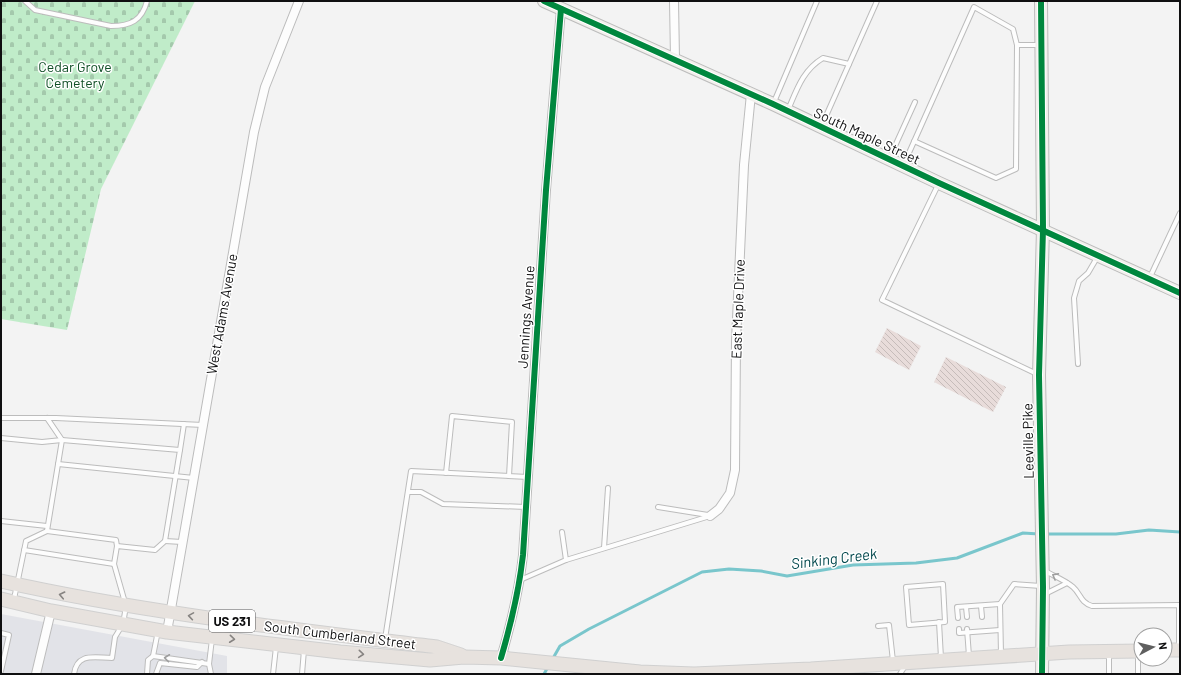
<svg xmlns="http://www.w3.org/2000/svg" width="1181" height="675" font-family="Barlow,sans-serif">
	<style>
		.built { fill: #e2e3e8 }
		.cemetery { fill: url(#cemetery-stones) }
		.lines { fill: none; stroke-linecap: round; stroke-linejoin: round }
		.stream { stroke: #79c6cc; stroke-width: 3 }
		.building { fill: url(#building-back-hatch) }
		.lane-casing { stroke: #bcbcbc; stroke-width: 6 }
		.street-casing { stroke: #bcbcbc; stroke-width: 10 }
		.secondary-casing { stroke: #bcbcbc; stroke-width: 14 }
		.primary-casing { stroke: #d0d0d0; stroke-width: 15 }
		.lane { stroke: #fdfdfd; stroke-width: 4 }
		.street { stroke: #fdfdfd; stroke-width: 8 }
		.secondary { stroke: #f2f0ed; stroke-width: 12 }
		.primary { stroke: #e7e2de; stroke-width: 13 }
		.cycleway-casing { stroke: #fff; stroke-width: 8 }
		.cycleway { stroke: #00873e; stroke-width: 6 }
		.oneway { stroke: #9e9e9e }
		.oneway2 { stroke: #868381 }
		.labels { text-anchor: middle; stroke-width: 3; stroke-linejoin: round; paint-order: stroke }
		.shield { fill: #fff; stroke: #575758; stroke-width: 1 }
		.shield-label { font-size: 13px; font-weight: bold; fill: #0f0f10 }
		.park-label { font-size: 14px; fill: #0f4e25; stroke: #fff }
		.street-label { font-size: 14px; fill: #0f0f10; stroke: #fff }
		.water-label { font-size: 15px; font-style: italic; fill: #01474c; stroke: #fff }
	</style>
	<defs>
		<pattern id="cemetery-stones" width="16" height="16" patternUnits="userSpaceOnUse"><rect width="16" height="16" fill="#c0ecc9"/><path d="M2 7V4a2 2 0 0 1 4 0v3zM10 15v-3a2 2 0 0 1 4 0v3z" fill="#a4c9ac"/></pattern>
		<pattern id="building-back-hatch" width="6" height="6" patternUnits="userSpaceOnUse"><rect width="6" height="6" fill="#e8dcda"/><path d="M-1 5l2 2M0 0l6 6M5-1l2 2" fill="none" stroke="#c6bcba"/></pattern>
	</defs>
	<rect width="100%" height="100%" fill="#f3f3f3"/>
	<polygon class="built" points="1,614 227,656 227,674 1,674"/>
	<polygon class="cemetery" points="1,1 195,1 101,189 67,330 1,319"/>
	<g class="lines">
		<g class="stream">
			<polyline points="1045,534 1116,534 1149,530 1180,532"/>
			<polyline points="552,660 560,646 589,629 702,572 729,569 761,571 787,576 853,565 916,563 957,558 1023,533 1039,534"/>
			<polyline points="544,674 548,667"/>
		</g>
	</g>
	<g class="building">
		<polygon points="887,328 921,346 909,370 875,352"/>
		<polygon points="946,357 1006,387 993,412 934,382"/>
	</g>
	<g class="lines">
		<g class="lane-casing">
			<g id="lane">
				<path d="M25,1l10,9 76,16c19,0 31,-5 36,-25"/>
				<polyline points="1017,45 1041,45"/>
				<polyline points="774,102 817,1"/>
				<path d="M788,110c9,-21 15,-40 35,-52l26,6"/>
				<polyline points="822,125 877,1"/>
				<polyline points="890,157 915,102"/>
				<polyline points="904,164 974,7 1013,29 1017,45 1016,169 996,178 914,141"/>
				<polyline points="938,185 882,300 1037,374"/>
				<polyline points="1150,277 1180,213"/>
				<polyline points="1078,364 1074,298 1079,281 1088,273 1098,256"/>
				<polyline points="1,418 56,418 203,425"/>
				<polyline points="47,418 62,440"/>
				<polyline points="1,438 42,442 62,440"/>
				<polyline points="180,450 184,424"/>
				<polyline points="58,464 194,478"/>
				<polyline points="446,473 452,416 512,422 509,476"/>
				<polyline points="408,492 421,492 443,504 526,507"/>
				<polyline points="658,507 708,515"/>
				<polyline points="1,521 47,526"/>
				<polyline points="47,531 116,540 117,546"/>
				<polyline points="165,541 182,542"/>
				<polyline points="604,548 608,488"/>
				<polyline points="24,550 114,564"/>
				<polyline points="566,560 710,516"/>
				<path d="M1045,571c9,5 20,9 28,16 8,7 7,15 19,19l87,-1v44"/>
				<polyline points="520,580 566,560 562,532"/>
				<polygon points="943,584 945,622 909,625 906,587"/>
				<polyline points="1045,594 1067,583"/>
				<path d="M14,599l12,-58 21,-10 15,-91 118,10 -15,91 -10,9 -38,-4 -3,18 12,42 -3,18 -8,13 -3,21c-17,0 -35,-6 -38,16"/>
				<polyline points="981,606 982,617"/>
				<polyline points="966,607 967,617"/>
				<polyline points="958,618 957,607 1000,604"/>
				<polyline points="939,622 941,658"/>
				<polyline points="878,626 889,625 893,661"/>
				<polyline points="959,629 959,633 1000,630"/>
				<polyline points="967,629 969,656"/>
				<polyline points="1,633 9,635 1,671"/>
				<polyline points="385,639 411,471 528,477"/>
				<polyline points="1109,653 1109,674"/>
				<polyline points="1001,654 1000,604 1014,584 1041,586"/>
				<polyline points="153,656 158,631"/>
				<polyline points="147,674 148,660 153,656 209,664"/>
				<polyline points="156,674 160,663 197,667 202,662"/>
				<polyline points="211,674 209,664 212,639"/>
				<polyline points="273,674 276,647"/>
				<polyline points="302,674 304,650"/>
				<polyline points="900,674 905,666"/>
				<polyline points="1138,674 1138,653"/>
			</g>
		</g>
		<g class="street-casing">
			<g id="street">
				<polyline points="674,1 675,59"/>
				<polyline points="710,516 719,509 730,493 735,470 736,341 744,165 751,94"/>
				<polyline points="167,632 254,132 265,87 299,1"/>
				<path d="M501,658c10,-34 18,-67 22,-103l23,-365 15,-181"/>
				<polyline points="36,674 51,611"/>
			</g>
		</g>
		<g class="secondary-casing">
			<g id="secondary">
				<polyline points="544,1 773,104 939,183 1180,293"/>
				<polyline points="1041,1 1043,229 1039,375 1043,587 1042,674"/>
			</g>
		</g>
		<g class="primary-casing">
			<g id="primary">
				<path d="M1,581c144,32 290,48 436,66l24,8"/>
				<polyline points="1,599 51,611 167,632 340,652 430,660 464,657 501,658 640,672 694,674 811,669 1069,652 1141,651"/>
				<polyline points="1165,650 1180,650"/>
			</g>
		</g>
		<use href="#lane" class="lane"/>
		<use href="#street" class="street"/>
		<use href="#secondary" class="secondary"/>
		<use href="#primary" class="primary"/>
		<g class="cycleway-casing">
			<g id="cycleway">
				<polyline points="544,1 773,104 939,183 1180,293"/>
				<polyline points="1041,1 1043,229 1039,375 1043,587 1042,674"/>
				<path d="M501,658c10,-34 18,-67 22,-103l23,-365 15,-181"/>
			</g>
		</g>
		<use href="#cycleway" class="cycleway"/>
	</g>
	<defs><path id="oneway-chevron" d="M-2-3.5L2.5 0L-2 3.5" fill="none" stroke-width="1.6" stroke-linecap="round" stroke-linejoin="round"/></defs>
	<g class="oneway">
		<use href="#oneway-chevron" transform="translate(1055 576) rotate(-151)"/>
		<use href="#oneway-chevron" transform="translate(167 658) rotate(-173)"/>
	</g>
	<g class="oneway2">
		<use href="#oneway-chevron" transform="translate(62 595) rotate(-168)"/>
		<use href="#oneway-chevron" transform="translate(191 616) rotate(-171)"/>
		<use href="#oneway-chevron" transform="translate(232 639) rotate(6)"/>
		<use href="#oneway-chevron" transform="translate(361 654) rotate(5)"/>
	</g>
	<g class="labels">
		<rect class="shield" x="209" y="610" width="46" height="22" rx="3"/>
		<g class="shield-label">
			<text x="232" y="626">US 231</text>
		</g>
		<g class="park-label">
			<text x="75" y="72">Cedar Grove<tspan x="75" dy="16">Cemetery</tspan></text>
		</g>
		<g class="street-label">
			<text transform="translate(867 136) rotate(25)" y="5">South Maple Street</text>
			<text transform="translate(738 309) rotate(-88)" y="5">East Maple Drive</text>
			<text transform="translate(222 314) rotate(-80)" y="5">West Adams Avenue</text>
			<text transform="translate(526 317) rotate(-86)" y="5">Jennings Avenue</text>
			<text transform="translate(1028 441) rotate(-91)" y="5">Leeville Pike</text>
			<text transform="translate(340 635) rotate(7)" y="5">South Cumberland Street</text>
		</g>
		<g class="water-label">
			<text transform="translate(834 559) rotate(-7)" y="5">Sinking Creek</text>
		</g>
	</g>
	<rect width="1181" height="675" fill="none" stroke="#0f0f10" stroke-width="4"/>
	<g transform="translate(1153 647) rotate(83)"><circle r="19" fill="#ffffff" stroke="#9f9f9f"/>
	<path d="M0-3L7 15L0 10L-7 15Z" fill="#5f5f5f"/>
	<text y="-6" font-size="11" font-weight="bold" text-anchor="middle" fill="#0f0f10">N</text>
	</g>
</svg>
